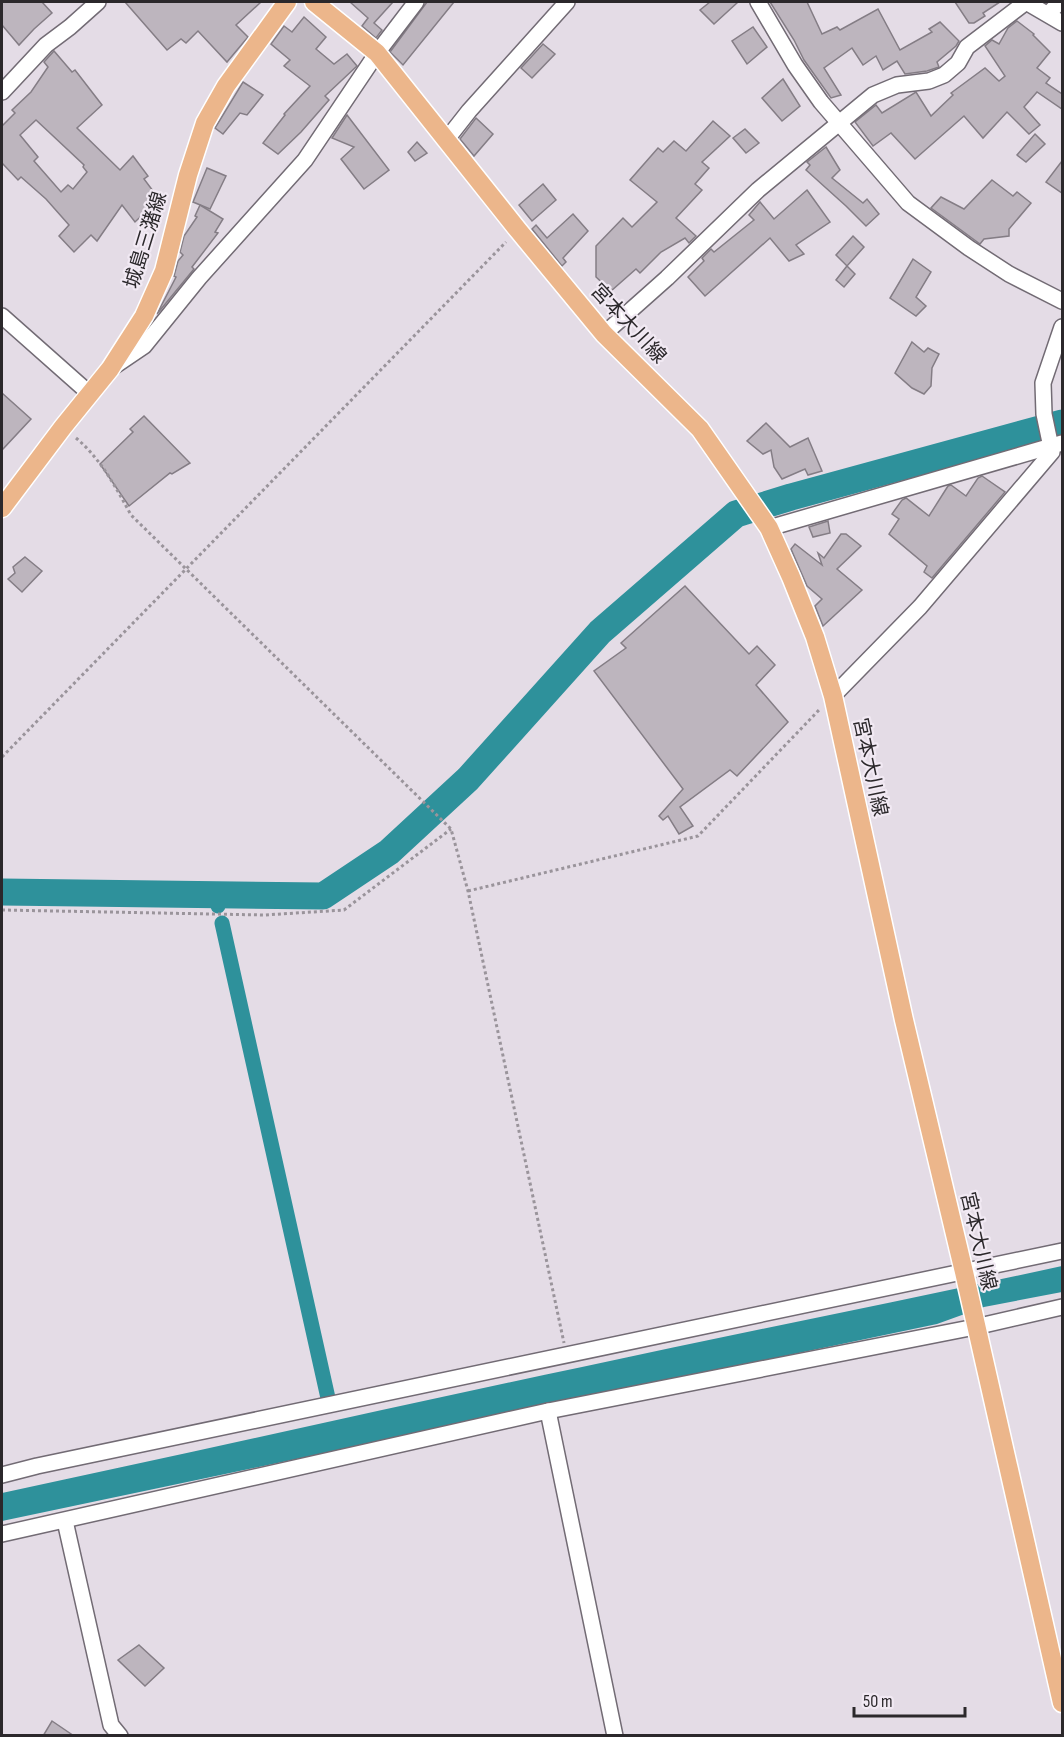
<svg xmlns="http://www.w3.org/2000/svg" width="1064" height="1737" font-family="'Sofia Sans Condensed','Noto Sans JP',sans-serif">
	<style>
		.water { fill: #2e919b }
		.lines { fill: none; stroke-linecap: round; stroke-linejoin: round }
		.canal { stroke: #2e919b; stroke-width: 15 }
		.river { stroke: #2e919b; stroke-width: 27 }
		.building { fill: #bdb5be; stroke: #847d85; stroke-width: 1.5; fill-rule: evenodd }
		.minor-casing { stroke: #726b74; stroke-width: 18 }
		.major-casing { stroke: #fff; stroke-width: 21 }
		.path { stroke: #9a949b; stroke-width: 3; stroke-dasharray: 3 3; stroke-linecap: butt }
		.minor { stroke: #fff; stroke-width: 15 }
		.major { stroke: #ecb68b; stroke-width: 18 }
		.labels { text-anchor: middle; stroke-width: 4.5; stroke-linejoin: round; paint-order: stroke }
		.street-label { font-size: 20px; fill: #2b282b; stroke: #f1e9f3 }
	</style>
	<rect width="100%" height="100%" fill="#e4dce6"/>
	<path class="water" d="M1062,1266v26l-78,15 -47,17 -935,197v-28c193,-41 386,-85 580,-126 160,-35 321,-66 480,-101z"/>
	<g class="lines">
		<g class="canal">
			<polyline points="215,895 218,906"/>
			<polyline points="222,923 328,1398"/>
		</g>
		<polyline class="river" points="2,892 323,896 389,852 468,779 600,632 736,514 791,497 1062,423"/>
	</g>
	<g class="building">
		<polygon points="2,2 42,2 52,13 34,29 19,45 2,25"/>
		<polygon points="125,2 261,2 236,25 248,37 227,62 198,31 186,43 181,39 167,50"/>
		<polygon points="350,2 393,2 374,23 382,30 376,38 362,26 368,18"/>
		<polygon points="427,2 454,2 403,65 390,52"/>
		<polygon points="710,2 738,2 714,24 700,10"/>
		<polygon points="770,2 807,2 822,34 837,27 840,30 878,9 900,50 932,32 929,29 940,22 959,41 956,46 937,62 939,67 927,71 905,74 897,61 883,70 876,56 863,65 852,48 824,68 841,95 831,98 804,60 794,40"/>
		<polygon points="955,2 1000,2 983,13 985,16 974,23 969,23"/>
		<polygon points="304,17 326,37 316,49 334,64 347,54 357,66 325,96 329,100 301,132 278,154 263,143 285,115 284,114 310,86 284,66 290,60 271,44 284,26 292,32"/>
		<polygon points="1017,21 1034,34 1033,35 1050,52 1037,68 1050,78 1046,83 1062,94 1062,109 1037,92 1024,107 1040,125 1029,134 1007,112 983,138 964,116 915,159 891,133 873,146 855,122 876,105 882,113 916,92 931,116 953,95 951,93 985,68 999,81 1005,76 985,46 992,40 999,44 1008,28"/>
		<polygon points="753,27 767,47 747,64 732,41"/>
		<polygon points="543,44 555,54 532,78 521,68"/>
		<path d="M54,51l18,21 3,-2 27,35 -25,23 43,42 13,-14 15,20 -4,3 15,20 -24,23 -13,-17 -25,36 -6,-6 -17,17 -15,-16 10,-11 -23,-26 -25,-22 -3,3 -16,-17v-37l13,-13 -3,-3 19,-18 17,-25 -4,-5zM36,120l48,45 -1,2 4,5 -14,17 -5,-4 -7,7 -27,-31 4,-4 -18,-22z"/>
		<polygon points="783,79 800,106 782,121 762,98"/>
		<polygon points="243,82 263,95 247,115 240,113 223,134 215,128"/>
		<polygon points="347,115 389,170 364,189 341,159 354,147 332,138"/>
		<polygon points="476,118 493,134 474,156 460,139"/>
		<polygon points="713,121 730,136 702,162 709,168 695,184 702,190 676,218 696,236 689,243 685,238 661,252 640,273 636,269 611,291 596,277 596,246 623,218 632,227 657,202 630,180 658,148 663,152 674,141 686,151"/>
		<polygon points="745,129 759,143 746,153 733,138"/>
		<polygon points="1035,134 1045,144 1026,162 1017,155"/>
		<polygon points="417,142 427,153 415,161 408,152"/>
		<polygon points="826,147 840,170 832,178 863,203 867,199 879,214 866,226 846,206 806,170 810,165 807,162"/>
		<polygon points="1062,161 1062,193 1046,182"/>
		<polygon points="207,168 226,176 210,209 193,202"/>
		<polygon points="992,180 1013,196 1017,192 1031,203 1009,229 1009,236 984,239 980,244 931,208 941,197 964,209"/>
		<polygon points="543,184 556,200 532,221 519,205"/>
		<polygon points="807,190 830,222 796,245 804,254 789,261 770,238 705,296 688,277 704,261 702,258 711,249 714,252 754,220 749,215 760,202 774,219"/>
		<polygon points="200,205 223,219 215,232 218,233 192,267 194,269 157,314 176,277 174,276 178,261 183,255 180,252 184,236 197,217 195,216"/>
		<polygon points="573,214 588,231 563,258 566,262 562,266 532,229 536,225 547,238"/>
		<polygon points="853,236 864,247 847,266 836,255"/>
		<polygon points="913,259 931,272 916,297 926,306 916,316 890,298"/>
		<polygon points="847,266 855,274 844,287 836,280"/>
		<polygon points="912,342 924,352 928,348 939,354 932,368 931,386 924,394 912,388 895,373"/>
		<polygon points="2,393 31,419 2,450"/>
		<polygon points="144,416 190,463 172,474 170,473 129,506 100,464 133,432 130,429"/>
		<polygon points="766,423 790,447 808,438 822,471 808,475 805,469 782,479 774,467 771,450 763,454 747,441"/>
		<polygon points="982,476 1005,492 932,578 924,572 927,566 889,534 899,519 892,514 902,500 906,498 929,516 948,486 951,485 966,496 978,478"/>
		<polygon points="828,521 830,533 813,537 809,527"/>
		<polygon points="841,534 846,534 861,546 837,569 862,590 823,626 815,606 822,599 807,586 791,549 795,544 822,565 818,553 824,558"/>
		<polygon points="25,557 42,571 22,592 8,579 15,573 13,567"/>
		<polygon points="685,586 749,654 757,646 775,665 756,685 788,722 737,776 730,770 680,807 693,826 679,834 668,816 663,820 659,816 683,789 594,671 626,648 621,643"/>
		<polygon points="139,1645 164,1668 145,1686 118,1660"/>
		<polygon points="52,1721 74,1736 43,1736"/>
	</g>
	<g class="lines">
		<g class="minor-casing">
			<g id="minor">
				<polyline points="758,2 795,65 821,102 908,203 969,248 1009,274 1062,301"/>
				<polyline points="1026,2 1062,23"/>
				<polyline points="1048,14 1060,2"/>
				<polyline points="2,92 46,45 70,27 98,2"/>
				<polyline points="447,139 469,111 567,2"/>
				<polyline points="2,316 90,394"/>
				<polyline points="604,334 667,278 758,190 873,95 897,85 929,81 944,75 958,63 967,47 1026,2"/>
				<polyline points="113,367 144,346 199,278 305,160 377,53 416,2"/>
				<polyline points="769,528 1062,443"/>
				<polyline points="833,696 920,607 1052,452 1044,414 1043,383 1062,327"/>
				<polyline points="548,1411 615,1736"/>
				<polyline points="2,1475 37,1466 1062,1251"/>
				<polyline points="65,1521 111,1725 120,1736"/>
				<polyline points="2,1534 548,1411 975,1327 1062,1307"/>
			</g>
		</g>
		<g class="major-casing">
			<g id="major">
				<polyline points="314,2 377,53 518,230 604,334 700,429 769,528 791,577 815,637 833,696 904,1020 964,1272 1062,1703"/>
				<polyline points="2,508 63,427 110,369 144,316 164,271 188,175 205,123 226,86 287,2"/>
			</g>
		</g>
		<g class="path">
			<path d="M76,438c25,21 39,48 55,77l320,314 17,62 96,452"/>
			<polyline points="2,757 506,242"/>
			<polyline points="468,891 698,836 819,710"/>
			<polyline points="2,910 264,915 344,910 451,829"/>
		</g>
		<use href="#minor" class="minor"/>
		<use href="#major" class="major"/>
	</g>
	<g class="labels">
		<g class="street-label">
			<text transform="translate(145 240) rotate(-73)" y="7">城島三潴線</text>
			<text transform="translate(629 323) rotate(47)" y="7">宮本大川線</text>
			<text transform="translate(871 767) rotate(78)" y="7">宮本大川線</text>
			<text transform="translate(979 1241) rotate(77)" y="7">宮本大川線</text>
		</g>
	</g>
	<rect width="1064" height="1737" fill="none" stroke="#2b282b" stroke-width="6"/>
	<path d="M854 1707v9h111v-9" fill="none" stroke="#2b282b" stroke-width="3"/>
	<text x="863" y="1707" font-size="18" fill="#2b282b" stroke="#f1e9f3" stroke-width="4.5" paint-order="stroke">50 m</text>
</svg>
